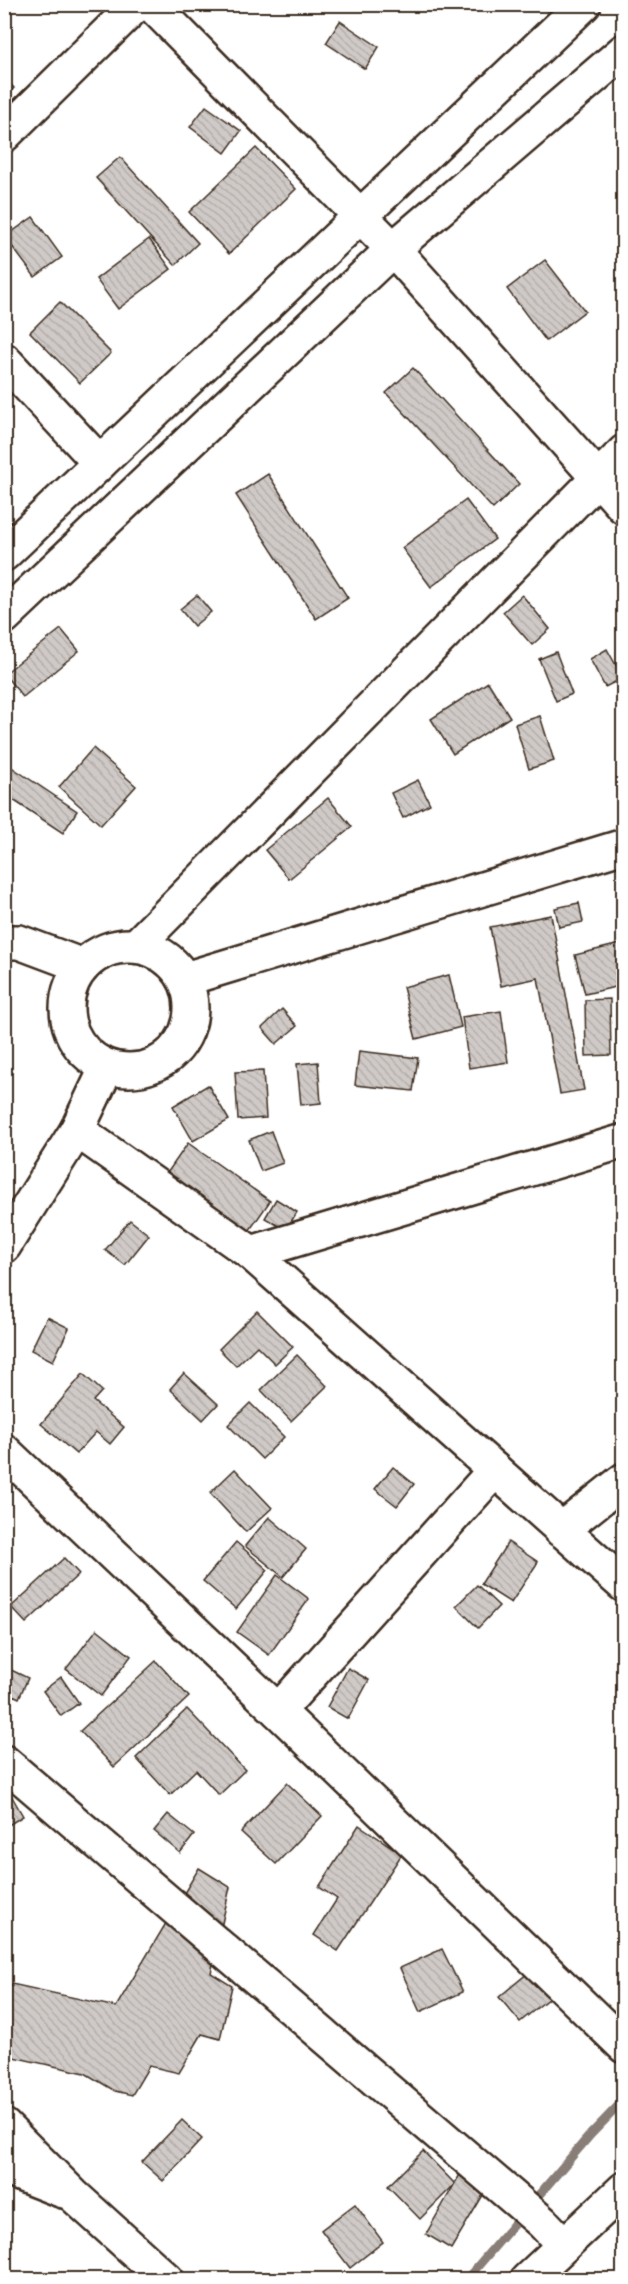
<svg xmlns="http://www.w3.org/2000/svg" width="628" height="2284" font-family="Pangolin,sans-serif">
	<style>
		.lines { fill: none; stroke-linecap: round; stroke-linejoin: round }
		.stream { stroke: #887e77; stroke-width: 9 }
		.building { fill: url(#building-back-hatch); stroke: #3b2a1e; stroke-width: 1.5 }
		.minor-casing { stroke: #3b2a1e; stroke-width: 38 }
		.minor { stroke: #fff; stroke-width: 33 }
	</style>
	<defs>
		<pattern id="building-back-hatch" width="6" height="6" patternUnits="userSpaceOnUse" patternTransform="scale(1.5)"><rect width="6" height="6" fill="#cfcac7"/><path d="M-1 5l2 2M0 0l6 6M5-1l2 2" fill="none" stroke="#b3aeaa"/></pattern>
	</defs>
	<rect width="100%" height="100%" fill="#fff"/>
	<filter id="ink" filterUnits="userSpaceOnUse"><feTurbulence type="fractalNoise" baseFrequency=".0167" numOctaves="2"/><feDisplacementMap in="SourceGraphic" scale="12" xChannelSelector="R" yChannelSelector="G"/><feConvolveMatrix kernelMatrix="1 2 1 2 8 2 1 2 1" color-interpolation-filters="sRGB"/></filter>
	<g filter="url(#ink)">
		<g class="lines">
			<polyline class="stream" points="466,2280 591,2134 624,2100"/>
		</g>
		<g class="building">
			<polygon points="340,21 379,47 365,69 326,43"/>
			<polygon points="4,78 14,88 4,98"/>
			<polygon points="206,106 241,131 225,153 190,127"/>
			<polygon points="256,148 296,189 229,254 189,212"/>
			<polygon points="120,157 198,243 175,265 96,178"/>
			<polygon points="33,217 62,257 35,277 5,237"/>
			<polygon points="149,239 171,269 118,309 96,279"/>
			<polygon points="545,260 585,311 546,341 507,289"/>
			<polygon points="60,302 111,353 80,383 30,332"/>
			<polygon points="413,368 519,484 493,509 386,393"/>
			<polygon points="268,474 348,598 316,619 236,495"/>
			<polygon points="466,500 495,539 431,587 402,548"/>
			<polygon points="197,595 211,612 194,626 180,609"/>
			<polygon points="522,595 550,629 532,645 503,612"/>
			<polygon points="61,629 79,651 23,697 4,674"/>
			<polygon points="607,649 623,678 605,687 590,659"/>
			<polygon points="556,652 572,694 556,701 539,659"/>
			<polygon points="488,682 510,717 453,754 431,719"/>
			<polygon points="540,716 554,761 529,769 515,724"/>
			<polygon points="93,748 136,786 101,825 59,787"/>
			<polygon points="4,762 77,811 63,833 4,794"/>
			<polygon points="418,780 430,804 403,818 391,793"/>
			<polygon points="328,798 352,827 289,879 265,850"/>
			<polygon points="579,903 583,922 559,927 555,908"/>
			<polygon points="551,915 584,1090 560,1094 538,978 501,986 490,927"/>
			<polygon points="620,944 624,961 624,985 585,994 575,955"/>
			<polygon points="449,975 461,1027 416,1039 403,987"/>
			<polygon points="610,999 611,1055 586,1056 585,1000"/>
			<polygon points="282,1009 297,1026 276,1044 262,1028"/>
			<polygon points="501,1011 508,1062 469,1068 462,1017"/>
			<polygon points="359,1051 418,1058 413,1091 355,1085"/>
			<polygon points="318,1062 321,1103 301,1105 297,1064"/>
			<polygon points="263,1071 266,1118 238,1120 235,1072"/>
			<polygon points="208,1085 229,1120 193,1141 173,1106"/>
			<polygon points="271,1131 283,1163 261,1171 249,1140"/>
			<polygon points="188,1143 270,1201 247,1234 165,1176"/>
			<polygon points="276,1199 297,1212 286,1230 265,1218"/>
			<polygon points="130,1220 149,1235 125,1265 105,1250"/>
			<polygon points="257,1311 293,1347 275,1364 257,1346 236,1366 219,1349"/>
			<polygon points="47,1317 69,1328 53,1361 31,1350"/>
			<polygon points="297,1355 327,1386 291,1421 261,1390"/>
			<polygon points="184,1373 218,1404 203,1420 170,1389"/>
			<polygon points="83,1374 102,1391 93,1401 124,1427 110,1444 96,1432 76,1454 41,1424"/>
			<polygon points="250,1403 284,1437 262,1459 228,1425"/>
			<polygon points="393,1467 414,1484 397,1506 375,1489"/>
			<polygon points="235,1469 272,1508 246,1532 210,1493"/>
			<polygon points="269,1517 306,1549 283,1577 245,1546"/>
			<polygon points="236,1542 268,1570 236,1609 203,1581"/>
			<polygon points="508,1542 538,1562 511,1603 481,1584"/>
			<polygon points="64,1558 79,1574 26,1623 11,1607"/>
			<polygon points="277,1575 309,1599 269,1655 237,1632"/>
			<polygon points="477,1585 499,1606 478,1628 456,1606"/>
			<polygon points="97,1629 131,1656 101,1696 66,1669"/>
			<polygon points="156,1661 189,1697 114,1767 80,1731"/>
			<polygon points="7,1668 28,1678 19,1698 4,1691 4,1674"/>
			<polygon points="348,1668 369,1680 348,1719 327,1707"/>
			<polygon points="61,1677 79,1703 61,1716 43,1691"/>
			<polygon points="187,1709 245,1770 219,1795 196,1770 170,1795 136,1758"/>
			<polygon points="287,1783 322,1816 276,1864 241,1832"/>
			<polygon points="7,1788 23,1816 4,1828 4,1790"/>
			<polygon points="168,1814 194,1835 180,1853 154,1831"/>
			<polygon points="359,1825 402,1854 338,1951 314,1935 337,1899 319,1887"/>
			<polygon points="199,1868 230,1887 211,1973 232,1986 220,2039 202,2034 179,2073 149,2066 132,2095 115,2091 85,2073 4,2055 4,1997 12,1984 116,2007"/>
			<polygon points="442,1949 463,1992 420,2012 400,1968"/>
			<polygon points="534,1968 555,1993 520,2022 499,1997"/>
			<polygon points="182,2120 202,2139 163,2181 142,2162"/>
			<polygon points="423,2151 455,2184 420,2219 388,2186"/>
			<polygon points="466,2164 492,2180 451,2249 426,2234"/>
			<polygon points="355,2204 383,2242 350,2268 321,2230"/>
		</g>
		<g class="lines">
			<g class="minor-casing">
				<g id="minor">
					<polyline points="151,4 393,249 624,507"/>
					<polyline points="4,135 137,4"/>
					<polyline points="4,360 100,463"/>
					<polyline points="4,554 584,4"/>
					<polyline points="4,617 393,249 624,51"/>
					<polyline points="4,942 19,942 83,966"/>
					<polyline points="137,945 624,452"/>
					<circle cx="129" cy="1008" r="62"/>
					<polyline points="185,979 624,846"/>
					<polyline points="77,1130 251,1253 624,1585"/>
					<polyline points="4,1246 77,1130 107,1067"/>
					<polyline points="251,1253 624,1141"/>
					<polyline points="4,1451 278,1711 624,2046"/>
					<polyline points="561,1530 624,1480"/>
					<polyline points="278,1711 495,1470"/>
					<polyline points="4,1762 543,2223 564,2245"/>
					<polyline points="4,2126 73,2195 167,2280"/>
					<polyline points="4,2168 63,2191"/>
					<polyline points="527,2280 624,2189"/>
				</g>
			</g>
			<use href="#minor" class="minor"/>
		</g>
	</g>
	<rect width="628" height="2284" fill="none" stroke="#fff" stroke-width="24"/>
	<rect x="12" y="12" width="604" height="2260" fill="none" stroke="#3b2a1e" stroke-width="2" filter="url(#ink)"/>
</svg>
